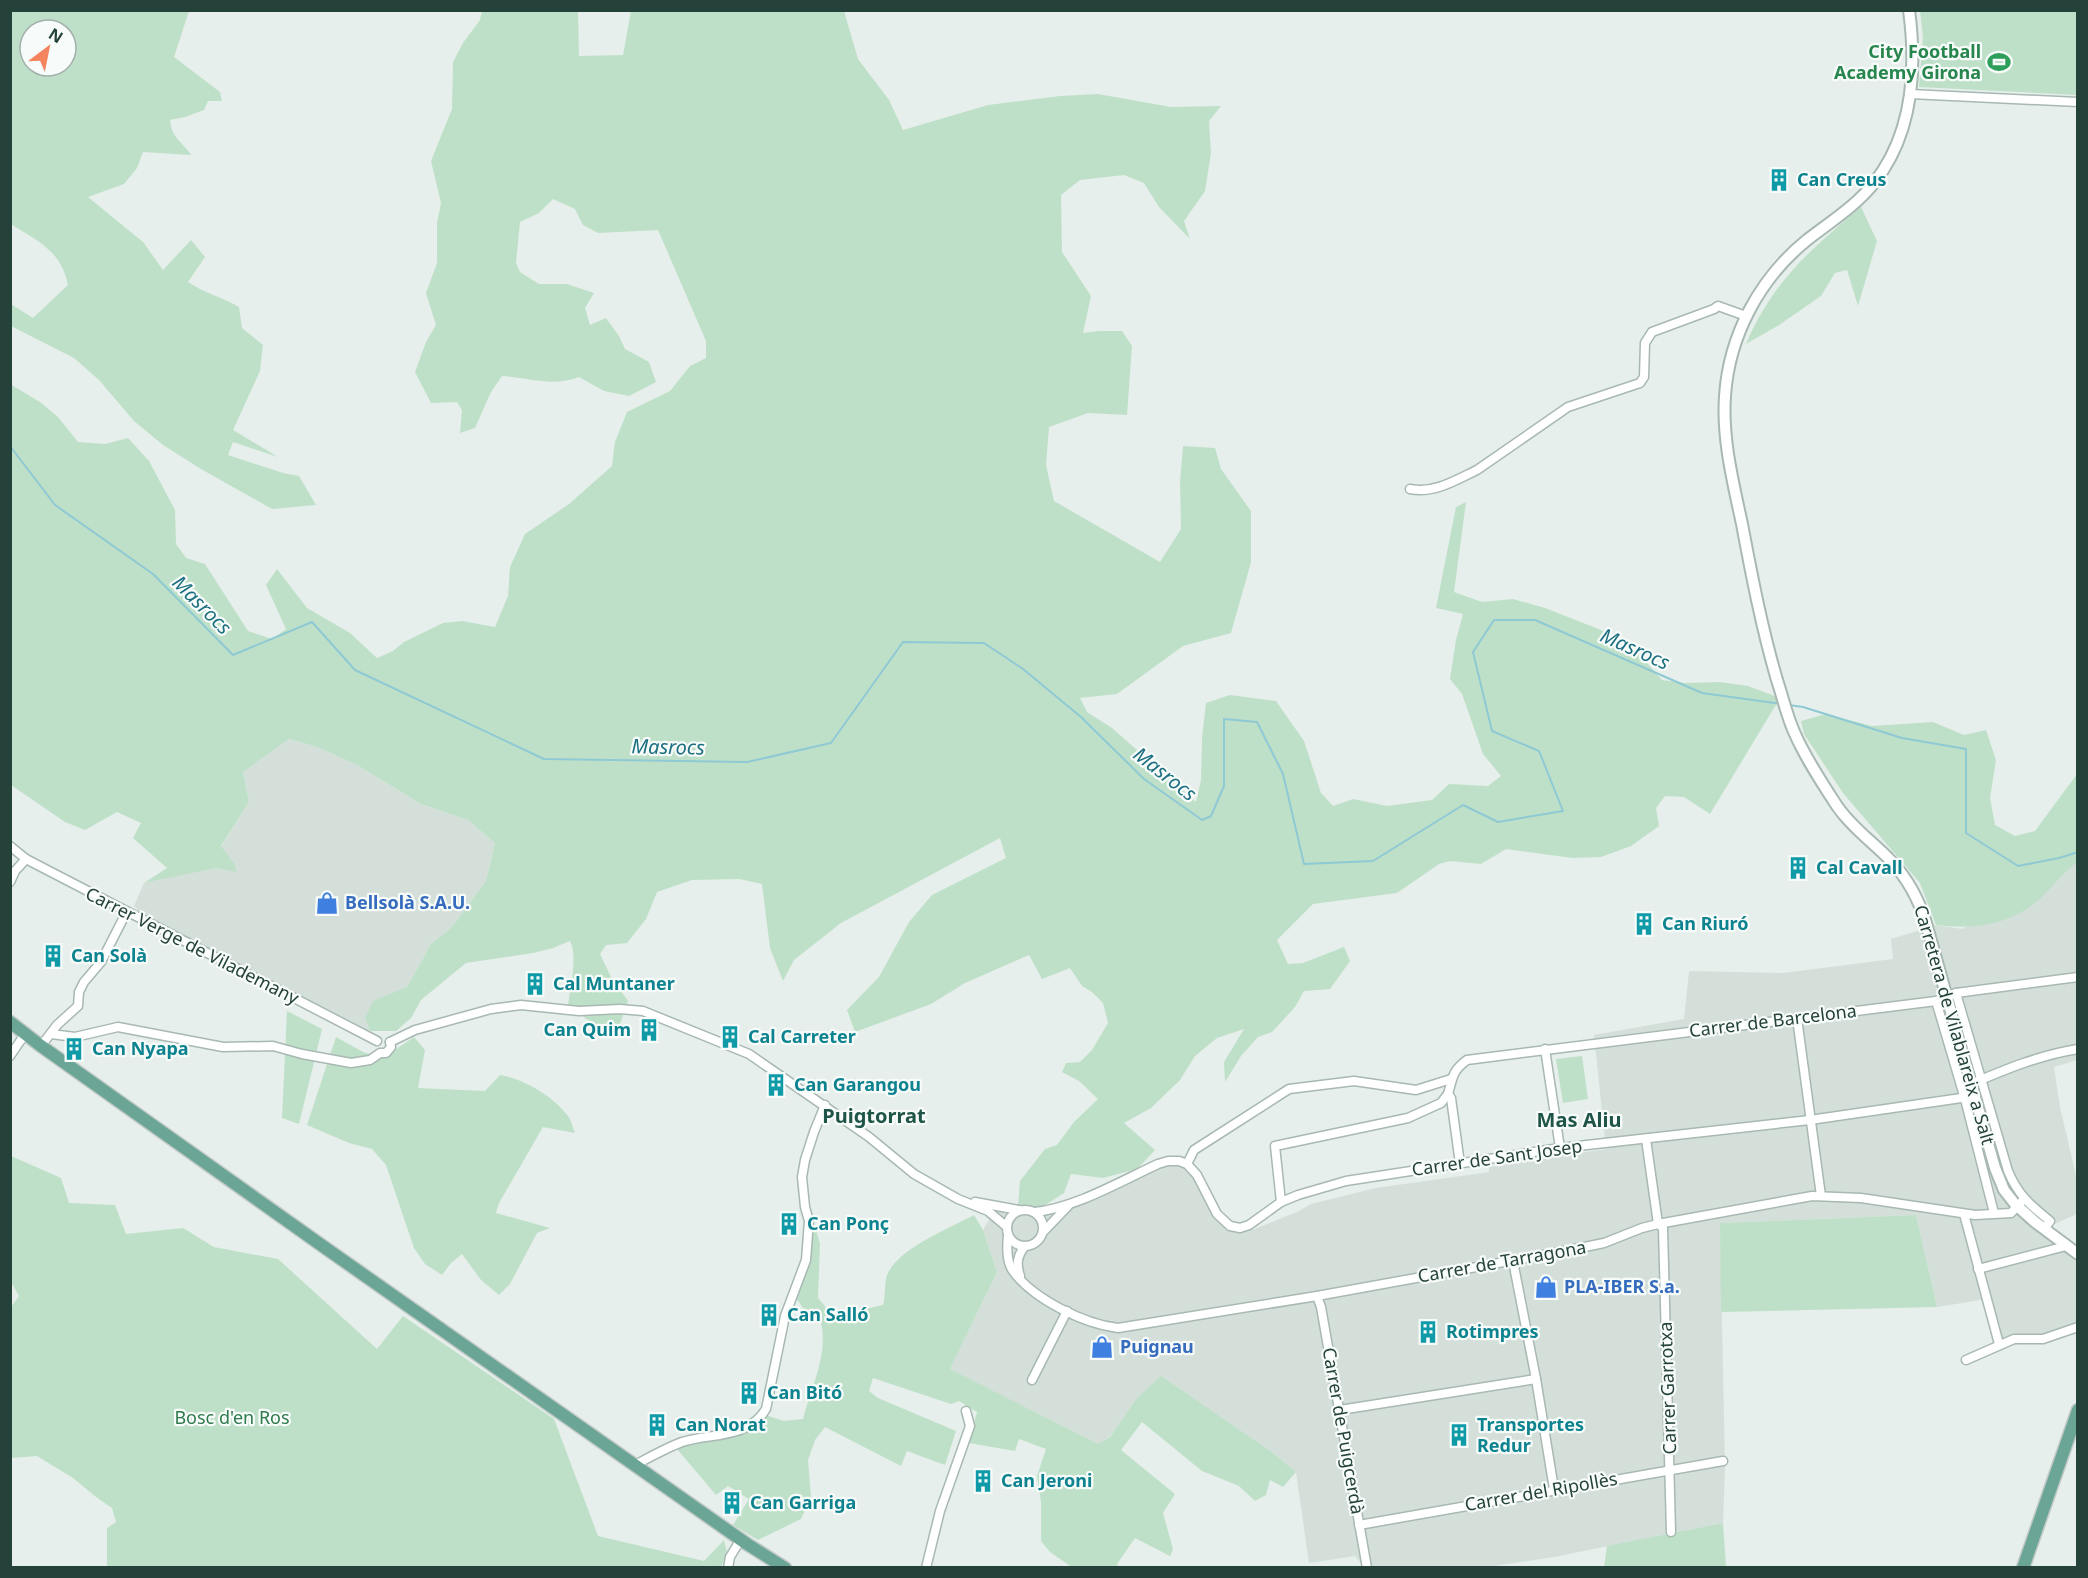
<svg xmlns="http://www.w3.org/2000/svg" width="2088" height="1578" font-family="'Noto Sans',sans-serif">
	<style>
		.built { fill: #d4dfda }
		.green { fill: #bfe0c8; fill-rule: evenodd }
		.lines { fill: none; stroke-linecap: round; stroke-linejoin: round }
		.stream { stroke: #8ec9d4; stroke-width: 2 }
		.minor-casing { stroke: #a8b8b2; stroke-width: 11 }
		.tertiary-casing { stroke: #a8b8b2; stroke-width: 14 }
		.primary-casing { stroke: #c2cac8; stroke-width: 15 }
		.minor { stroke: #fff; stroke-width: 8 }
		.tertiary { stroke: #fff; stroke-width: 10 }
		.primary { stroke: #6aa596; stroke-width: 12 }
		.labels { text-anchor: middle; stroke-width: 4.5; stroke-linejoin: round; paint-order: stroke }
		.leisure-label { font-size: 18px; font-weight: bold; fill: #27864d; stroke: #f7fbf9; text-anchor: end }
		.culture-label { font-size: 18px; font-weight: bold; fill: #0d838f; stroke: #f7fbf9; text-anchor: start }
		.shop-label { font-size: 18px; font-weight: bold; fill: #366cbe; stroke: #f7fbf9; text-anchor: start }
		.street-label { font-size: 18px; fill: #24423a; stroke: #f7fbf9 }
		.park-label { font-size: 18px; fill: #2d7a4b; stroke: #f7fbf9 }
		.water-label { font-size: 20px; font-style: italic; fill: #1c6f80; stroke: #f7fbf9 }
		.neighbourhood-label { font-size: 20px; font-weight: bold; fill: #1f5548; stroke: #f7fbf9 }
	</style>
	<rect width="100%" height="100%" fill="#e6efeb"/>
	<g class="built">
		<polygon points="289,739 317,747 357,765 421,804 468,820 495,843 486,881 452,927 431,944 407,987 365,1018 370,1031 143,915 134,906 144,883 234,863 221,847 249,802 243,772"/>
		<polygon points="2077,862 2077,1060 2054,1067 2060,1107 2077,1180 2077,1214 2050,1226 2077,1249 2077,1327 2045,1341 1997,1347 1981,1300 1937,1307 1916,1215 1720,1223 1725,1468 1723,1523 1554,1557 1487,1567 1364,1567 1355,1556 1309,1563 1296,1472 1269,1450 1161,1377 1109,1437 1098,1445 950,1369 997,1272 983,1230 996,1208 1042,1207 1085,1193 1169,1156 1189,1160 1221,1214 1231,1222 1252,1230 1297,1212 1311,1204 1376,1188 1489,1172 1489,1167 1606,1149 1594,1035 1684,1019 1689,971 1783,973 1893,959 1891,939 1936,925 1962,929"/>
	</g>
	<g class="green">
		<path d="M11,10l178,1 -15,46 46,35 2,9h-14l-4,9 -19,7 -15,3c2,19 11,20 21,35l-48,-3 -6,16 -13,16 -36,13 55,45 20,28 28,-30 14,17 -17,25c16,11 34,15 51,25l3,21 21,17 -3,26 -27,59 45,27 -45,-15 -5,13 55,18 16,3 17,29 -44,4 -71,-40 -38,-24 -29,-24 -35,-41 -25,-22 -63,-32v-22l22,14 35,-33c-7,-35 -31,-44 -57,-61zM30,30h36v36h-36z"/>
		<path d="M482,11h96l1,45 44,-1 8,-44h213l14,48 31,41 14,30 85,-25 72,-9 38,-2 73,13 50,-1 -12,15 2,32 -6,38 -21,30 6,18 -31,-32 -15,-24 -20,-8 -44,5 -19,15 1,57 29,44 -8,37 16,-2h23l10,15 -5,69 -39,-2 -39,14 -3,38 8,36 106,61 21,-33 -1,-47 3,-36 32,2 6,21 30,42v51l-20,71 -48,13 -66,48 -37,4 7,14 25,16 84,74 5,-22 1,-42 4,-35 24,-8 46,6 28,40 17,52 12,13 20,-7 34,7 45,-6 17,-16 39,2 13,-10 -18,-22 -21,-60 -12,-15 6,-39 7,-26 -27,-6 20,-101 10,-5 -12,90 28,10 31,-3 32,9 56,22 41,27 20,23 23,3 34,-1 29,4 32,12 -70,116 -26,-17 -19,-1 -9,12 3,18 -28,20 -30,11 -28,1 -67,-9 -25,15 -31,-3 -11,3 -42,29 -84,11 -36,36 11,24 15,-1 41,-16 6,14 -20,28 -26,2 -9,16 -23,25 -14,5 -17,19 -16,26 -1,-20 20,-33 -27,9 -22,18 -15,24 -29,28 -27,15 31,27 -18,19 -34,9 -32,-4 -7,19 -22,14h-24l2,-26 25,-32 12,-4 17,-23 24,-23 -19,-18 -17,-9 4,-9 14,-1 12,-12 16,-27 -5,-20 -11,-11 -10,-6 -12,-18 -28,11 -13,-24 -64,28 -34,21 -76,28 -8,-22 32,-33 30,-55 23,-27 74,-37 -6,-20 -159,85 -47,37 -11,21 -13,-33 -8,-64 -23,-5 -47,1 -35,12 -11,27 -19,24 -21,2 -6,9 11,23 17,24 -8,23h-26l-26,-18c2,-17 10,-50 2,-65l-17,7 -20,5 -67,10 -45,37 -10,18 -15,13h-26l-5,-13 8,-17 34,-14 24,-43 21,-17 34,-46 9,-38 -27,-23 -47,-16 -64,-39 -40,-18 -28,-8 -46,33 6,30 -28,44 13,17 3,9 -21,-4 -72,15 23,-15 -34,-30 8,-15 -24,-11 -32,18 -20,-8 -54,-37 -1,-401 30,18 18,15 20,25 27,2 23,-6 21,23 26,49 1,34 10,14 19,6 43,67 24,8 14,-10 -20,-44 11,-16 30,39 43,25 27,25 16,-7 11,-9 39,-19 19,-2 33,6 13,-31 2,-29 15,-33 44,-30 43,-38 3,-24 12,-30 43,-21 20,-25 16,-8v-17l-48,-111 -60,3 -15,-8 -8,-16 -22,-10 -14,14 -19,9 -4,41 4,9 19,12h28l27,9 -9,15 5,17 16,-7 13,18 6,13 24,13 7,20 -27,14 -25,-5 -25,-14c-25,10 -51,1 -77,-1l-11,16 -16,36 -15,5 2,-23 -5,-8 -26,1 -16,-31 11,-30 10,-17 -10,-32 11,-30v-40l4,-20 -10,-42 21,-52 1,-47 10,-19 17,-23z"/>
		<polygon points="1920,11 2077,11 2077,95 1919,87 1923,37"/>
		<path d="M1861,207l16,34 -19,65 -11,-36 -12,3 -14,23 -42,29 -33,19c27,-63 64,-94 115,-137z"/>
		<path d="M1826,714l46,12 61,-4 31,13 22,-5 10,30 -6,38 5,27 20,11 20,-5 42,-57v88c-13,10 -24,24 -36,36 -30,27 -66,32 -105,27l-16,-42 -77,-90 -39,-59 -3,-13z"/>
		<polygon points="287,1011 322,1029 299,1124 282,1118"/>
		<path d="M336,1037l27,15 20,6 31,-21 11,13 -7,38 67,3 15,-16c24,4 53,21 68,41 3,4 5,12 7,17l-32,-6 -44,76 -3,10 54,15 -13,5 -27,51 -11,11 -18,-15 -19,-26 -11,9 -9,12 -17,-11 -11,-16 -28,-83 -14,-16 -23,-6 -42,-18z"/>
		<polygon points="1582,1056 1588,1099 1563,1103 1556,1059"/>
		<polygon points="11,1156 61,1178 69,1203 115,1205 126,1234 183,1228 214,1247 278,1259 377,1349 403,1316 554,1419 598,1536 704,1561 724,1540 727,1552 721,1567 107,1567 107,1528 116,1522 112,1508 96,1497 73,1478 37,1456 11,1458 11,1307 19,1296 11,1282"/>
		<path d="M974,1215l9,15 14,42 -47,97 148,75 12,-7 28,-40 23,-21 108,74 27,22 -13,15 -13,-7 -4,15 -11,6 -16,-15 -37,-15 -60,-49 -21,28 54,44 -12,19 10,36 -3,7 -35,-18 -18,26 2,3 -46,1 -23,-16 -9,-11v-39l-4,-26 9,-27 -27,-10 -4,12 -46,-8 8,-31 -18,-11 -8,3 -78,-26 -4,13 9,7 78,33 -11,34 -38,-14 -6,15 -76,-39 -10,13 -7,20 3,37 -10,22 -43,21 -25,-15 16,-26 -21,-13 -12,9 -39,-46 23,-13h35l9,-14 15,-9 25,8 19,-2c8,-33 27,-66 17,-100l-15,-8 -12,-18 1,-14 15,-26 1,-22 6,-1 4,14 -2,54 15,18 50,-11c3,-9 1,-26 5,-32 13,-26 60,-44 86,-58z"/>
		<polygon points="1916,1215 1937,1307 1721,1312 1720,1223"/>
		<polygon points="1723,1523 1726,1567 1604,1568 1607,1546"/>
	</g>
	<g class="lines">
		<g class="stream">
			<polyline points="10,446 55,505 153,574 233,655 312,622 355,670 544,759 747,762 831,743 903,642 984,643 1023,669 1081,717 1144,779 1202,820 1211,816 1224,786 1224,719 1257,722 1283,774 1304,864 1373,861 1463,805 1498,822 1563,811 1539,751 1492,731 1473,652 1494,620 1535,620 1702,693 1781,704"/>
			<polyline points="1789,705 1803,707 1902,738 1966,749 1966,833 2018,866 2059,858 2078,852"/>
		</g>
		<g class="minor-casing">
			<g id="minor">
				<polyline points="1910,94 2078,102"/>
				<path d="M1410,489c24,5 46,-9 67,-19l91,-63 72,-24 4,-6 1,-34 7,-11 62,-23 4,-3 28,10"/>
				<polyline points="10,846 26,859 377,1041"/>
				<polyline points="10,882 15,871 26,859"/>
				<path d="M1956,993l52,178c10,24 22,34 42,50l-6,8"/>
				<polyline points="1936,1001 1965,1099 1994,1213"/>
				<polyline points="1797,1018 1821,1196"/>
				<polyline points="51,1034 75,1037 118,1027 223,1047 273,1046 302,1054 351,1063 370,1060 380,1053 386,1053 391,1047 390,1042"/>
				<polyline points="390,1042 415,1030 491,1009 521,1005 579,1011 620,1009 643,1011 749,1054 869,1137 914,1174 958,1199 988,1211 1007,1227"/>
				<polyline points="41,1046 57,1025 78,1006 79,992 84,982 101,962 126,913"/>
				<polyline points="1545,1049 1560,1148"/>
				<polyline points="10,1056 25,1034"/>
				<path d="M1971,1084c35,-15 69,-29 107,-35"/>
				<polyline points="1646,1139 1658,1224 1663,1228 1671,1532"/>
				<polyline points="1187,1164 1194,1150 1289,1089 1354,1081 1416,1090 1451,1079"/>
				<path d="M1460,1164l-9,-66 -3,-4c5,-17 4,-23 19,-34l469,-59 20,-8 122,-16"/>
				<polyline points="975,1202 1019,1210"/>
				<polyline points="1281,1202 1275,1146 1408,1118 1441,1103 1448,1094"/>
				<circle cx="1025" cy="1228" r="18"/>
				<path d="M1034,1212c39,-3 87,-31 124,-48l10,-3h11l8,3 10,11 20,39 13,12 10,2 9,-3 32,-23 17,-7 48,-14 214,-33 250,-28 165,-24"/>
				<polyline points="1964,1214 1999,1344"/>
				<polyline points="1044,1231 1068,1206"/>
				<path d="M1008,1234c-1,12 -2,27 5,37 20,28 71,53 105,57l199,-32 253,-46 34,-7 38,-15 16,-4 154,-28 49,2 114,17 36,-2 13,-14"/>
				<polyline points="1513,1261 1536,1379 1554,1489"/>
				<polyline points="1978,1269 2066,1246"/>
				<path d="M1020,1276c-4,-12 -3,-20 5,-30"/>
				<polyline points="1317,1296 1321,1307 1367,1568"/>
				<polyline points="1966,1360 2014,1339 2043,1339 2078,1327"/>
				<polyline points="1032,1380 1067,1311"/>
				<polyline points="1340,1410 1536,1379"/>
				<path d="M635,1465c15,-8 31,-17 47,-23 29,-9 66,-3 84,-33l19,-93 21,-56 3,-39 -4,-14 -3,-30 3,-17 9,-28 11,-27"/>
				<polyline points="1359,1525 1723,1461"/>
				<polyline points="728,1568 730,1557 741,1539"/>
				<polyline points="926,1568 940,1511 970,1426 966,1411"/>
			</g>
		</g>
		<g class="tertiary-casing">
			<path id="tertiary" d="M1909,10c8,60 4,124 -35,173 -18,23 -44,39 -67,57 -47,38 -78,95 -82,156 -3,43 8,86 17,128 10,53 20,105 35,156 6,18 10,37 18,54 11,25 27,49 42,72 15,22 36,36 54,55 17,18 28,39 35,62l69,245 9,22 11,14 20,18 43,32"/>
		</g>
		<g class="primary-casing">
			<g id="primary">
				<polyline points="10,1022 41,1046 324,1247 747,1544 785,1568"/>
				<polyline points="2023,1568 2078,1410"/>
			</g>
		</g>
		<use href="#minor" class="minor"/>
		<use href="#tertiary" class="tertiary"/>
		<use href="#primary" class="primary"/>
	</g>
	<defs>
		<g id="stadium-bare" transform="scale(1.8)"><path d="M0-5a6.5 5 0 1 0 0 10a6.5 5 0 1 0 0-10ZM-3.5-1.8h7v3.6h-7Z" fill="#2e9e5b" stroke="#f7fbf9" stroke-width="2.5" paint-order="stroke"/></g>
		<g id="building-bare" transform="scale(1.8)"><path d="M-4-6H4V6H1V3H-1V6H-4ZM-2.5-4.3h1.7v1.8h-1.7ZM.8-4.3h1.7v1.8H.8ZM-2.5-1h1.7V.8h-1.7ZM.8-1h1.7V.8H.8Z" fill="#0f9aa8" stroke="#f7fbf9" stroke-width="2.5" paint-order="stroke"/></g>
		<g id="shop-bare" transform="scale(1.8)"><path d="M-5-2.5h2.3a2.7 3.5 0 0 1 5.4 0H5L5.5 6h-11ZM-1.5-2.5h3a1.5 2.3 0 0 0-3 0Z" fill="#3f7fe0" stroke="#f7fbf9" stroke-width="2.5" paint-order="stroke"/></g>
	</defs>
	<g fill-rule="evenodd">
		<use href="#stadium-bare" x="1999" y="62"/>
		<use href="#building-bare" x="1779" y="180"/>
		<use href="#building-bare" x="1798" y="868"/>
		<use href="#shop-bare" x="327" y="903"/>
		<use href="#building-bare" x="1644" y="924"/>
		<use href="#building-bare" x="53" y="956"/>
		<use href="#building-bare" x="535" y="984"/>
		<use href="#building-bare" x="649" y="1030"/>
		<use href="#building-bare" x="730" y="1037"/>
		<use href="#building-bare" x="74" y="1049"/>
		<use href="#building-bare" x="776" y="1085"/>
		<use href="#building-bare" x="789" y="1224"/>
		<use href="#shop-bare" x="1546" y="1287"/>
		<use href="#building-bare" x="769" y="1315"/>
		<use href="#building-bare" x="1428" y="1332"/>
		<use href="#shop-bare" x="1102" y="1347"/>
		<use href="#building-bare" x="749" y="1393"/>
		<use href="#building-bare" x="657" y="1425"/>
		<use href="#building-bare" x="1459" y="1435"/>
		<use href="#building-bare" x="983" y="1481"/>
		<use href="#building-bare" x="732" y="1503"/>
	</g>
	<g class="labels">
		<g class="leisure-label">
			<text x="1981" y="58">City Football<tspan x="1981" dy="21">Academy Girona</tspan></text>
		</g>
		<g class="culture-label">
			<text x="1797" y="186">Can Creus</text>
			<text x="1816" y="874">Cal Cavall</text>
			<text x="1662" y="930">Can Riuró</text>
			<text x="71" y="962">Can Solà</text>
			<text x="553" y="990">Cal Muntaner</text>
			<text x="631" y="1036" text-anchor="end">Can Quim</text>
			<text x="748" y="1043">Cal Carreter</text>
			<text x="92" y="1055">Can Nyapa</text>
			<text x="794" y="1091">Can Garangou</text>
			<text x="807" y="1230">Can Ponç</text>
			<text x="787" y="1321">Can Salló</text>
			<text x="1446" y="1338">Rotimpres</text>
			<text x="767" y="1399">Can Bitó</text>
			<text x="675" y="1431">Can Norat</text>
			<text x="1477" y="1431">Transportes<tspan x="1477" dy="21">Redur</tspan></text>
			<text x="1001" y="1487">Can Jeroni</text>
			<text x="750" y="1509">Can Garriga</text>
		</g>
		<g class="shop-label">
			<text x="345" y="909">Bellsolà S.A.U.</text>
			<text x="1564" y="1293">PLA-IBER S.a.</text>
			<text x="1120" y="1353">Puignau</text>
		</g>
		<g class="street-label">
			<text transform="translate(192 946) rotate(27)" y="6">Carrer Verge de Vilademany</text>
			<text transform="translate(1773 1021) rotate(-7)" y="6">Carrer de Barcelona</text>
			<text transform="translate(1954 1025) rotate(74)" y="6">Carretera de Vilablareix a Salt</text>
			<text transform="translate(1497 1158) rotate(-8)" y="6">Carrer de Sant Josep</text>
			<text transform="translate(1502 1262) rotate(-10)" y="6">Carrer de Tarragona</text>
			<text transform="translate(1668 1388) rotate(-92)" y="6">Carrer Garrotxa</text>
			<text transform="translate(1343 1431) rotate(80)" y="6">Carrer de Puigcerdà</text>
			<text transform="translate(1541 1492) rotate(-10)" y="6">Carrer del Ripollès</text>
		</g>
		<g class="park-label">
			<text x="232" y="1424">Bosc d'en Ros</text>
		</g>
		<g class="water-label">
			<text transform="translate(202 605) rotate(45)" y="7">Masrocs</text>
			<text transform="translate(1635 649) rotate(24)" y="7">Masrocs</text>
			<text transform="translate(668 747) rotate(1)" y="7">Masrocs</text>
			<text transform="translate(1165 774) rotate(38)" y="7">Masrocs</text>
		</g>
		<g class="neighbourhood-label">
			<text x="874" y="1123">Puigtorrat</text>
			<text x="1579" y="1127">Mas Aliu</text>
		</g>
	</g>
	<rect width="2088" height="1578" fill="none" stroke="#24423a" stroke-width="24"/>
	<g transform="translate(48 48) rotate(32)"><circle r="28" fill="#f7fbf9" stroke="#a3b1ad" stroke-width="1.5"/>
	<path d="M0-4.5L10 22L0 15L-10 22Z" fill="#f4845f"/>
	<text y="-9" font-size="16" font-weight="bold" text-anchor="middle" fill="#24423a">N</text>
	</g>
</svg>
